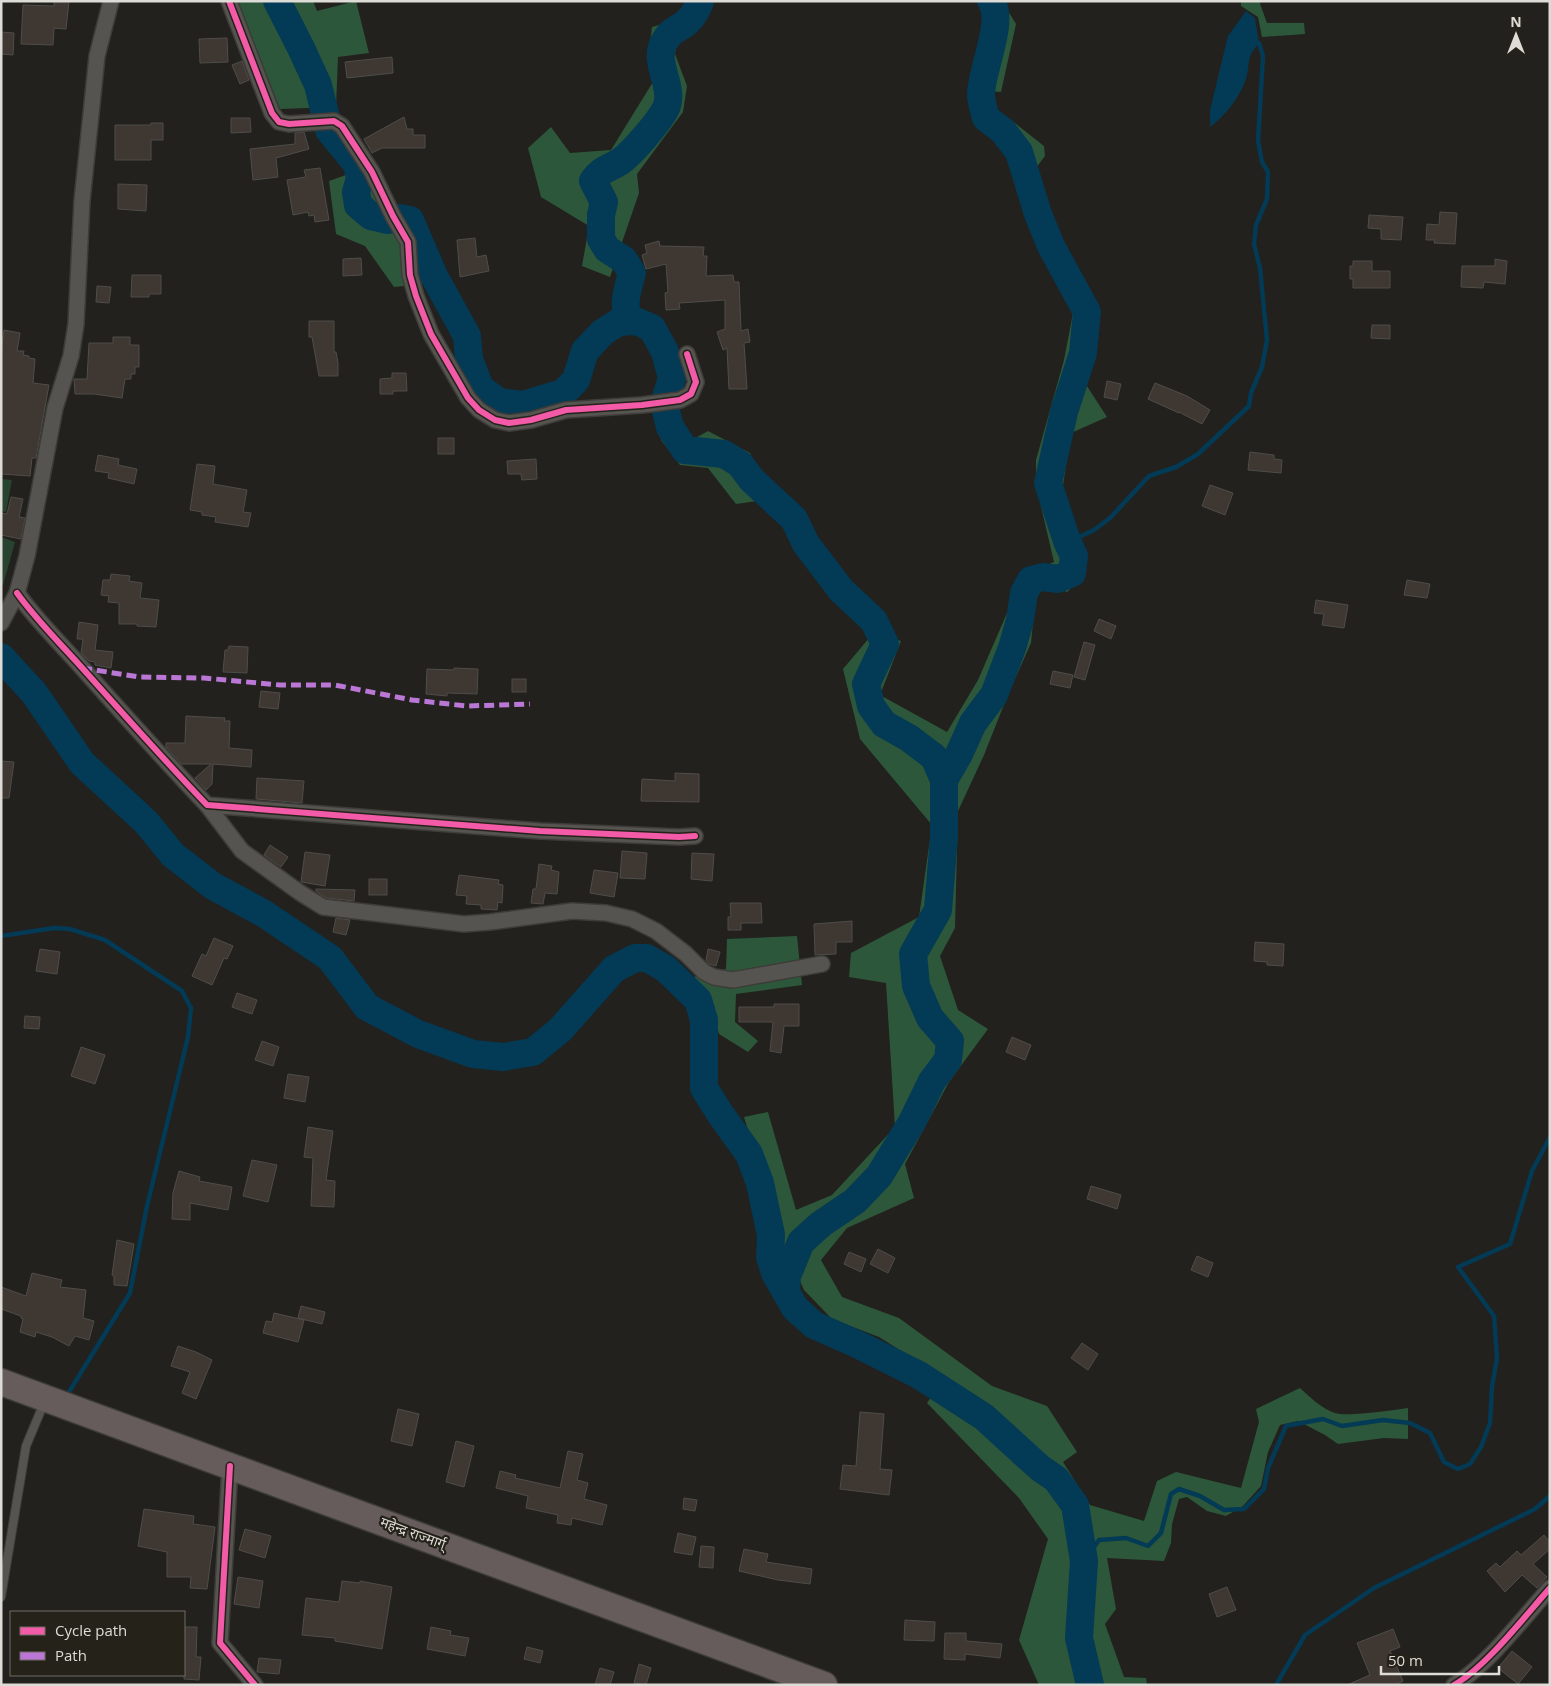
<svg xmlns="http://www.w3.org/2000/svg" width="1551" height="1686" font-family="'Open Sans','Noto Sans Devanagari',sans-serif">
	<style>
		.green { fill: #284431 }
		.forest { fill: #2d573a }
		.water { fill: #033a55 }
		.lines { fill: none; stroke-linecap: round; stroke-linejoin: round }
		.stream { stroke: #033a55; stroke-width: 4.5 }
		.river { stroke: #033a55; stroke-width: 28 }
		.building { fill: #3f3732; stroke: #4e4d49 }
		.service-casing { stroke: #3d3c38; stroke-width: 10 }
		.minor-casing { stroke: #3d3c38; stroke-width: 18 }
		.trunk-casing { stroke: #3d3c38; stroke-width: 29 }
		.service { stroke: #565451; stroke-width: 8 }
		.minor { stroke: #565451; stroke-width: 15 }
		.trunk { stroke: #665c5c; stroke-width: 26 }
		.quiet { stroke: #ba77d6; stroke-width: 5; stroke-dasharray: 10 5; stroke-linecap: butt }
		.cycleway-casing { stroke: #25221a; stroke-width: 9 }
		.cycleway { stroke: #f35aa7; stroke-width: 6 }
		.labels { text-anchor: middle; stroke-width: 4.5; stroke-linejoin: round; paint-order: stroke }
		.street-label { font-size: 14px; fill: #dddcd6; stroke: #25221a }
	</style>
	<rect width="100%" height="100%" fill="#22211d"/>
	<g class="green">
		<polygon points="1,479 12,480 6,512 1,511"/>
		<polygon points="1,537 15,542 3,585 1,584"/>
	</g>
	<g class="forest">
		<polygon points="238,1 313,1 317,11 356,1 369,53 338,57 336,107 280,109"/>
		<polygon points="687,1 713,2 677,42 675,54 687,86 683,112 637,174 639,193 610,277 582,266 589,226 541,197 528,148 551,127 570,153 611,150 656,77 650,44 652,27 680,19"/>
		<polygon points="986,1 1002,1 1016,24 1001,92 978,90 978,67 990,13"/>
		<polygon points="1241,1 1261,1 1260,4 1267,23 1304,23 1305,34 1262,37 1258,17 1241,6"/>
		<polygon points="978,114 1006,116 1044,146 1045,156 1033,172 1021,173 1014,155 1001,147"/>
		<polygon points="363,169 403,244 404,286 394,287 365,246 336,234 329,181"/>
		<path d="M1076,267l18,47v48l-9,21 22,34 -36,16 -10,65 21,80 -15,14 -24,-9 -8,18 -4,42 -24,54 -23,58 -26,56 -3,117 -15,28 18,54 30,19 -39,53 -44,82 9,34 -67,30 -26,32 21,37 57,21 93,68 55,20 30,46 -14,10 27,43 54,16 13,-40 19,-9 65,16 18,-66 -3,-13 44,-21c11,10 21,20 35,25 12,4 58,-3 73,-5v31l-24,-1 -46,6 -13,-9 -27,-14 -18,4 -12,27 -7,34 -18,20 -17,10 -19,-5 -20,-14 -8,2 -7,25 -1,19 -7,18 -57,-3 9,51 -11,15 19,53 22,1 1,7h-108l-20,-45 29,-101 -29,-41 -92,-95 17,-25 -65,-41 -47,-18 -28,-29 -24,-53 -36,-120 24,-5 28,98 36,-15 63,-68 -9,-144 -37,-6 2,-24 68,-36 13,-92 -72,-86 -17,-70 32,-38 26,10 -21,54 67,37 31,-52 46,-106 30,-12 -18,-77v-25l28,-100 10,-52 -11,-32z"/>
		<polygon points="678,411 690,441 708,431 750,453 772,499 736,504 708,468 680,465 661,440 659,415"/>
		<polygon points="797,936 802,985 736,994 735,1022 758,1041 748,1052 719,1034 711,1002 690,983 698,973 726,969 727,939"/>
	</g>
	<path class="water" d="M1246,11l9,7 4,25c-14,16 -8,19 -13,36 -6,18 -21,37 -36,48v-17l18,-74z"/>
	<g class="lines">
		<g class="stream">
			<polyline points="1070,547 1079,537 1094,530 1110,518 1149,476 1176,467 1198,454 1249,406 1251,393 1262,367 1267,340 1260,268 1254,244 1256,225 1267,199 1268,172 1262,162 1258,141 1263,56 1259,43"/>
			<polyline points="1,936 54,928 70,929 105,940 182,991 191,1008 188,1037 147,1206 130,1293 69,1392"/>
			<polyline points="1084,1561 1099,1540 1126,1538 1148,1546 1161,1533 1171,1494 1179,1489 1200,1496 1224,1510 1244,1509 1264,1489 1268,1468 1286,1426 1323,1419 1342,1426 1383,1420 1410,1423 1430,1433 1444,1462 1458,1469 1470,1464 1481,1447 1490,1423 1492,1387 1497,1358 1494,1316 1458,1267 1510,1244 1532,1171 1550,1137"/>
			<polyline points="1276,1685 1305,1635 1374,1588 1535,1509 1550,1496"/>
		</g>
		<g class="river">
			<polyline points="277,1 301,48 318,85 329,130 357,164 360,178 356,192 358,205 371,216 388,220"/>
			<polyline points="399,218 410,220 434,276 467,336 469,359 480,388 499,402 523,405 563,393 576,380 585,351 603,332 619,322 636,321 652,328 665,352 672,378 667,394 665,407 670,427 685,450 724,454 740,464 752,480 794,519 806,544 841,590 874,621 885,644 866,684 871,706 884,724 909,738 934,757 944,780 944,837 938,910 913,954 916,986 930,1018 950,1041 948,1060 932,1081 912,1122 879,1176 855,1201 821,1224 801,1242 787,1276 786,1291"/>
			<path d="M630,321c-9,-15 -2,-32 2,-48l-8,-13 -17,-11 -6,-10v-24l3,-13 -11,-21c9,-13 16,-12 28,-20 11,-8 39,-40 45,-53 9,-20 -12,-44 -3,-64 9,-17 15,-13 25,-23 5,-5 10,-14 12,-20"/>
			<polyline points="1,657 34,693 82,763 146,822 173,855 213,886 263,913 330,958 367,1007 418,1034 473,1054 503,1057 533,1052 560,1030 614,969 635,958 647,958 666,969 698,1000 704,1020 704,1088 721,1115 749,1154 760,1183 771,1235 770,1257 775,1273 795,1308 814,1325 859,1345 919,1375 984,1417 1040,1468 1056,1479 1075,1505 1084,1561 1079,1638 1090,1685"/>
			<path d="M944,780l15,-26 14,-31 21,-28 18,-47 8,-28 4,-27 7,-13 12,-3 15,2 14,-6 2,-17 -7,-15 -19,-58 16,-71 19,-59 4,-41 -36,-66 -13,-32 -19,-62 -16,-21 -17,-13c-2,-7 -5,-16 -5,-24 0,-23 24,-73 10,-93"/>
		</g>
	</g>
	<g class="building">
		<polygon points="54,1 69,1 66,29 54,28 53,45 21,44 23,5 54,6"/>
		<polygon points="1,32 14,33 13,55 1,54"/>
		<polygon points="227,38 228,62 200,63 199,39"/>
		<polygon points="392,57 393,73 347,78 345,62"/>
		<polygon points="242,61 249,80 240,84 232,65"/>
		<polygon points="404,117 407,129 413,129 413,135 425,135 425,148 382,148 372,153 364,139"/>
		<polygon points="231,118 250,118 251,132 231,133"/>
		<polygon points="151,123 163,123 163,140 151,140 151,160 115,160 115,125 151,125"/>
		<polygon points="304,132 309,149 276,158 278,177 253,180 250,149 295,144 295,133"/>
		<polygon points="320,168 329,220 315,222 314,215 309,216 308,212 293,215 287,180 306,177 304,170"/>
		<polygon points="118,184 147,185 146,211 118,209"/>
		<polygon points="1440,212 1457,213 1455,244 1434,243 1435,240 1426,240 1427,224 1439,225"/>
		<polygon points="1369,215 1403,217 1401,240 1381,239 1381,229 1368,228"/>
		<polygon points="475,238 477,257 486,255 489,271 460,277 457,240"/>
		<polygon points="659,241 660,246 704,247 703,256 707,256 706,276 733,275 734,282 739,282 741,331 748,329 750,342 744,343 747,389 729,389 727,348 723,350 717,332 725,329 725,300 679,303 680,309 666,310 665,293 668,292 666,264 646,269 642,255 647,253 645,245"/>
		<polygon points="361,258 362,275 343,276 343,259"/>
		<polygon points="1495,259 1507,261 1505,284 1484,282 1483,288 1461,287 1462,266 1495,266"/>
		<polygon points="1353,261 1372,261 1372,271 1390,271 1390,288 1353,288 1353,279 1350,279 1350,266 1353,266"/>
		<polygon points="132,275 161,275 161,294 149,294 149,297 131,297"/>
		<polygon points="97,286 111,287 109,303 96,302"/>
		<polygon points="309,321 334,321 334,352 336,352 338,363 338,376 319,376 312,337 309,337"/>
		<polygon points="1372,325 1390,325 1390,339 1371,338"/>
		<polygon points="4,330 20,333 17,351 24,351 23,355 29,356 29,358 35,359 33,383 49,385 36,458 32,458 30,476 1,474 1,352"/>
		<polygon points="113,337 130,337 130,345 139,345 139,367 135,367 135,374 131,374 131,379 125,379 122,398 94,394 75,394 74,379 87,379 89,343 113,343"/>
		<polygon points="392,373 406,373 407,391 393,391 393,394 380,394 380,379 392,378"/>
		<polygon points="1107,381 1121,384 1117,400 1104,397"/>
		<polygon points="1155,383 1187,396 1210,410 1202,424 1179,412 1179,413 1148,399"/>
		<rect x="438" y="438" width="16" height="16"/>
		<polygon points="1250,452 1274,455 1274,459 1282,460 1281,473 1248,470"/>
		<polygon points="98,455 119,459 118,465 137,469 134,484 108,478 109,473 95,471"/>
		<polygon points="536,459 537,479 522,480 521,474 508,474 507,461"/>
		<polygon points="197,464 215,466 213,484 247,490 243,512 251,513 248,527 215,522 216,517 202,515 202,512 190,510"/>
		<polygon points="1210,485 1233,493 1225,515 1202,506"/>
		<polygon points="11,497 23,499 19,517 25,518 21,539 1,535 1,513 7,514"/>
		<polygon points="111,574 130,576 129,581 142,583 140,598 159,600 156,627 137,626 137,624 119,624 119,603 108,602 109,596 101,595 103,580 110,580"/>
		<polygon points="1407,580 1430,584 1427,598 1404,595"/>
		<polygon points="1316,600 1348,605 1344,628 1322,625 1324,614 1314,613"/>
		<polygon points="1099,619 1116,626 1111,639 1094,631"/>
		<polygon points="79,622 98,625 95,650 113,652 111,668 95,665 95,662 89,661 81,653 83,639 77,639"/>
		<polygon points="1084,642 1095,645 1085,680 1074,677"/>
		<polygon points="229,646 248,647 247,673 223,672 225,650 228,650"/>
		<polygon points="454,668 478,669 477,694 447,693 447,696 426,694 427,669 454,670"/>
		<polygon points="1053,671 1073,675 1070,688 1050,684"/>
		<rect x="512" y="679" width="14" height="13"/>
		<polygon points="261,691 280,693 278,709 259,707"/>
		<polygon points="186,716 225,718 224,721 230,721 229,748 252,750 251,767 213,764 212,784 206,790 195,778 211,764 181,764 166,747 166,743 185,743"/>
		<polygon points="1,761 14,762 9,798 1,798"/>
		<polygon points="675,773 699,774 699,802 641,801 642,779 675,781"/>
		<polygon points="257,778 304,781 302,803 256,799"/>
		<polygon points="270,845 288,857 281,867 264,855"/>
		<polygon points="622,851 647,853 645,879 620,878"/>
		<polygon points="305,852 330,855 325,886 301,882"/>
		<polygon points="692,853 714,854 712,881 691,879"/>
		<polygon points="539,864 552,866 551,870 559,872 557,894 545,893 543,904 531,903 533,889 536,889"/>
		<polygon points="594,870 618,873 614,897 590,893"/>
		<polygon points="459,875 499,880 498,884 503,885 502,903 498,902 497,910 481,909 481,905 466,904 467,896 456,895"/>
		<rect x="369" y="879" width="18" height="16"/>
		<polygon points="316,889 355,890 354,901 326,898 316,891"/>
		<polygon points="730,903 761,903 762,923 741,923 741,930 728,930 728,917 731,917"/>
		<polygon points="336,918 350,920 346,935 333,932"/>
		<polygon points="852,921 852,942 836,942 836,954 815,955 814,924"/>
		<polygon points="214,938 233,946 227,959 224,958 212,985 192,976 202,954 206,956"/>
		<polygon points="1255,942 1284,944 1283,966 1267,965 1267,962 1254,961"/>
		<polygon points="40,949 60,952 57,974 36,971"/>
		<polygon points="708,949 720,952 716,966 709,964 706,960"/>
		<polygon points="237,993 257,1000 252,1014 232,1007"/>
		<polygon points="774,1004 799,1004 799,1026 784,1026 781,1053 770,1051 773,1022 739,1022 739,1007 774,1007"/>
		<polygon points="25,1016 40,1017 39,1029 24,1028"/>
		<polygon points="1012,1037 1031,1045 1025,1060 1006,1052"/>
		<polygon points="262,1041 279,1047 273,1066 255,1060"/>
		<polygon points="81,1047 105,1055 95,1084 71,1076"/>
		<polygon points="288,1074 309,1077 305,1102 284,1098"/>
		<polygon points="308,1127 333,1131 326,1180 335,1181 334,1207 311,1206 313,1158 304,1157"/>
		<polygon points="252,1160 277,1165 268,1202 243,1196"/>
		<polygon points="179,1171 200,1177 199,1181 232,1187 228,1210 190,1203 190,1220 172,1219 173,1193"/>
		<polygon points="1091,1186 1121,1195 1117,1209 1087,1199"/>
		<polygon points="117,1240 134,1244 127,1286 114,1285 114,1276 112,1275"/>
		<polygon points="878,1249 895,1258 888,1273 870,1264"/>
		<polygon points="849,1252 866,1259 861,1272 844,1264"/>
		<polygon points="1197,1256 1213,1263 1208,1277 1191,1270"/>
		<polygon points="32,1273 62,1280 60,1287 86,1290 83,1318 94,1321 89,1340 75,1336 69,1346 52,1337 36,1332 35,1337 20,1332 23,1319 21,1318 21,1316 1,1309 1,1287 26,1296"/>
		<polygon points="301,1306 325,1312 322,1324 298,1318"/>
		<polygon points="274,1313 304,1320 298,1342 263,1333 266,1321 272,1322"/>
		<polygon points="1082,1343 1098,1354 1088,1370 1071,1358"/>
		<polygon points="178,1346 196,1352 212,1360 196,1399 182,1393 190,1372 171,1366"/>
		<polygon points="398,1409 419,1414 412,1446 391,1441"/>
		<polygon points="860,1412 884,1414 880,1469 892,1470 889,1495 840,1489 843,1465 856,1466"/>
		<polygon points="456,1441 474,1446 464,1487 446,1482"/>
		<polygon points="568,1451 583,1454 577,1480 588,1483 584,1499 607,1505 602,1525 572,1518 571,1525 557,1523 558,1515 526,1508 528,1496 496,1488 500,1471 516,1475 515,1478 560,1488"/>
		<polygon points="684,1498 697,1500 695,1511 683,1509"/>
		<polygon points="144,1509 194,1516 193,1524 215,1527 207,1589 190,1588 191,1577 167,1577 167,1552 138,1546"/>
		<polygon points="245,1529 271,1536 265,1558 239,1550"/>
		<polygon points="678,1533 696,1537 692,1555 674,1552"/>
		<polygon points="1544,1535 1550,1542 1550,1549 1533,1564 1547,1577 1537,1588 1522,1575 1505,1592 1487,1571 1496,1563 1500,1567 1517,1551 1521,1555"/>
		<polygon points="701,1546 714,1547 713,1568 699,1567"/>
		<polygon points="744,1549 768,1554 766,1562 812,1569 810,1584 778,1580 739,1571"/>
		<polygon points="238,1577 263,1581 259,1608 234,1604"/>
		<polygon points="342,1581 360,1583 360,1581 392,1587 382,1649 335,1641 335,1638 302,1635 306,1598 339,1602"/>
		<polygon points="1227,1587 1236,1610 1217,1617 1209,1594"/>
		<polygon points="905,1620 935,1622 934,1641 904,1640"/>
		<polygon points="184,1627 197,1627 196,1657 201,1657 199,1680 184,1679"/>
		<polygon points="431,1627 451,1631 450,1635 469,1638 465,1656 427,1649"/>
		<polygon points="1393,1629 1400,1647 1390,1651 1403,1681 1395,1685 1347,1685 1370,1675 1357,1643"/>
		<polygon points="945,1633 966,1633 966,1641 1002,1644 1000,1658 965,1654 965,1660 944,1659"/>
		<polygon points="527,1647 543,1651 540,1663 524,1659"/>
		<polygon points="1512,1651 1532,1667 1518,1684 1498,1668"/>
		<polygon points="259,1658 281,1660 279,1674 257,1672"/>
		<polygon points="639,1664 651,1668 646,1685 634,1683"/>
		<polygon points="600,1668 614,1672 610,1685 595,1685"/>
	</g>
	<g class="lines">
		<g class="service-casing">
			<polyline id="service" points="1,1597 26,1446 44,1403"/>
		</g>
		<g class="minor-casing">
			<g id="minor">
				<polyline points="229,1 272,113 279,122 289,124 334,121 342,126 372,172 393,216 408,242 410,275 416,296 431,334 468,398 479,410 495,420 509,423 531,420 566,410 642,405 680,400 691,394 696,382 687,354"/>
				<path d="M17,593c20,28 44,51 67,77 41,46 81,91 123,135l333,26 139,6 16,-1"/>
				<polyline points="1,623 17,593 27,556 55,408 71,356 76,324 82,201 97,56 111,1"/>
				<polyline points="207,805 242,851 299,892 323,907 464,924 490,922 572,911 606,913 632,919 656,931 686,954 704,972 714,977 733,980 822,964"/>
				<polyline points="230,1466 220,1643 255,1685"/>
				<path d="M1454,1685c33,-19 70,-68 96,-97"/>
			</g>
		</g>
		<g class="trunk-casing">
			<polyline id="trunk" points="1,1382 824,1685"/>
		</g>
		<use href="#service" class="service"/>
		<use href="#minor" class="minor"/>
		<use href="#trunk" class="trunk"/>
		<polyline class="quiet" points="82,668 139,677 204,678 280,685 335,685 412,700 467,706 530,704"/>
		<g class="cycleway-casing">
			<g id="cycleway">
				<polyline points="229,1 272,113 279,122 289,124 334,121 342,126 372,172 393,216 408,242 410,275 416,296 431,334 468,398 479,410 495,420 509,423 531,420 566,410 642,405 680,400 691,394 696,382 687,354"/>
				<path d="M17,593c20,28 44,51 67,77 41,46 81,91 123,135l333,26 139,6 16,-1"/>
				<polyline points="230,1466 220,1643 255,1685"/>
				<path d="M1454,1685c33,-19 70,-68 96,-97"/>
			</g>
		</g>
		<use href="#cycleway" class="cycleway"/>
	</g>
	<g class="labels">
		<g class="street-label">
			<text transform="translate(413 1533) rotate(20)" y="5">महेन्द्र राज्मार्ग्</text>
		</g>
	</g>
	<rect width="1551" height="1686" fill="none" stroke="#dddcd6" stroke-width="5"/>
	<rect x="10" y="1611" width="175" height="65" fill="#25221a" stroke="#6f6c65"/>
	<rect x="20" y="1627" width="25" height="8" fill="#f35aa7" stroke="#6f6c65"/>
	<text x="55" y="1636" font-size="15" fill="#dddcd6">Cycle path</text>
	<rect x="20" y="1652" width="25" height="8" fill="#ba77d6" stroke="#6f6c65"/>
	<text x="55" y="1661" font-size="15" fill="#dddcd6">Path</text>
	<g transform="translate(1516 35)" stroke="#25221a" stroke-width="4" paint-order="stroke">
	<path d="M0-4L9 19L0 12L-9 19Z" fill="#dddcd6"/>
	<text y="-8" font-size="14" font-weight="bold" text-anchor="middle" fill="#dddcd6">N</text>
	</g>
	<path d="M1381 1666v8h118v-8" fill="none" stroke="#dddcd6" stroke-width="2.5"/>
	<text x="1388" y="1666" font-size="15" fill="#dddcd6" stroke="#25221a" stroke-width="4" paint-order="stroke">50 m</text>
</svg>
